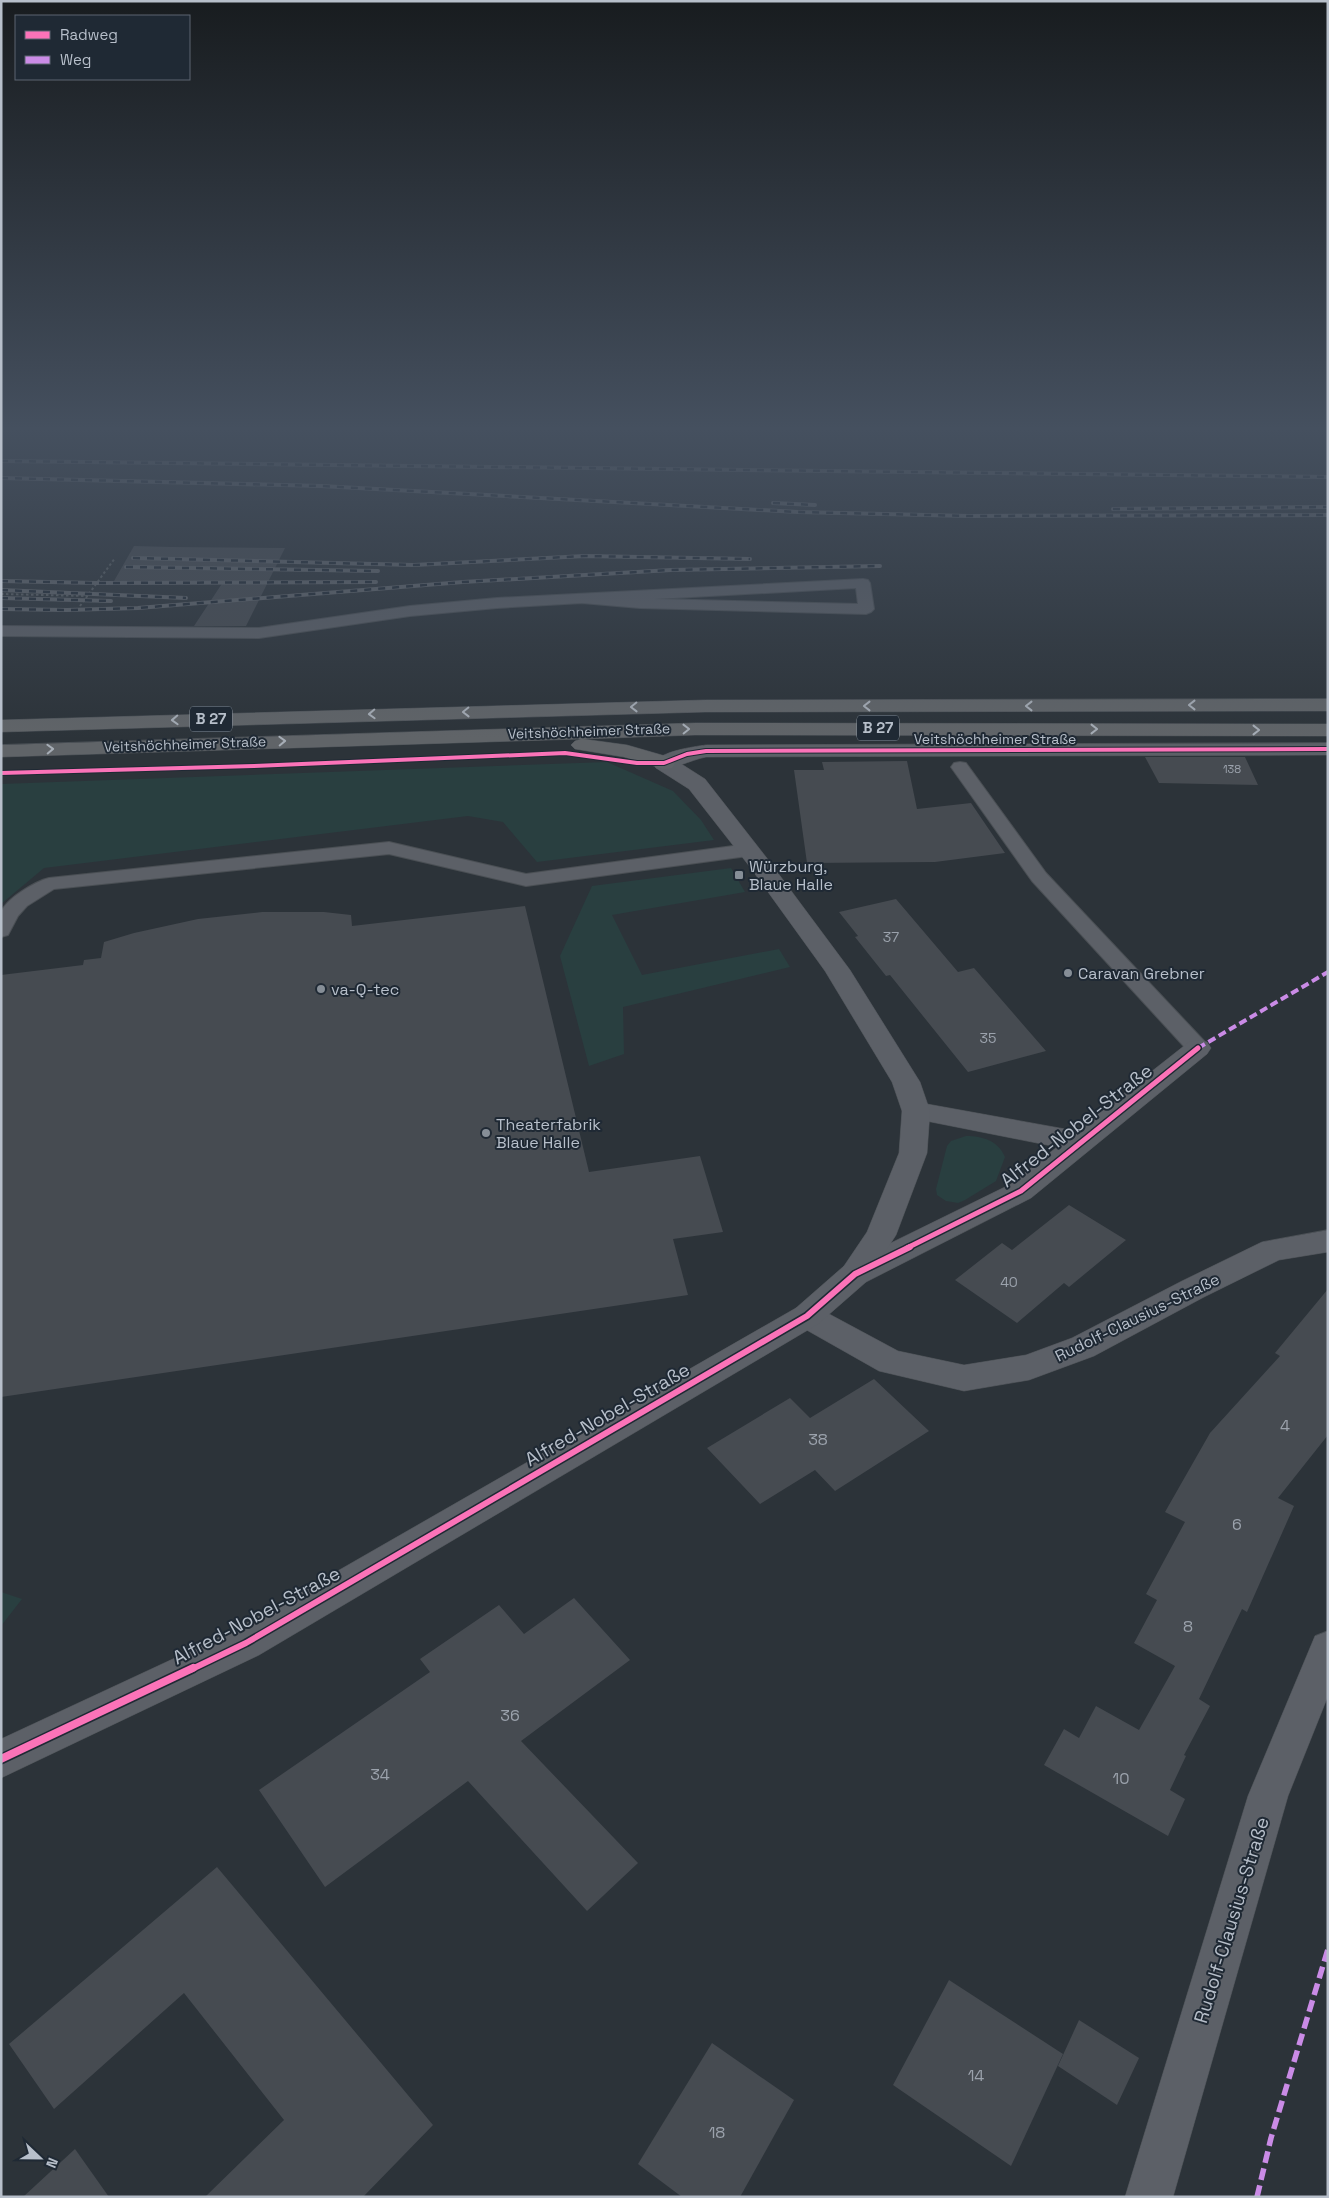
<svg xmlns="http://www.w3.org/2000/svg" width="1329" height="2198" font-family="'Space Grotesk',sans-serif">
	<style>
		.green { fill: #293f40 }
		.building { fill: #464b51 }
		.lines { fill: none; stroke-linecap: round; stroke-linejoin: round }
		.service-casing { stroke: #4a4f54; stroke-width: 2 }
		.minor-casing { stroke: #4a4f54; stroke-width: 1 }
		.tertiary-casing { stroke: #4a4f54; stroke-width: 1 }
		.trunk-casing { stroke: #494f55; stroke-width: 1 }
		.path { stroke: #5a6064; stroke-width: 2; stroke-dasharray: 2.5 2.5; stroke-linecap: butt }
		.service { fill: #5c6067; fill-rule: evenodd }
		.minor { fill: #5c6067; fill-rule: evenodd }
		.tertiary { fill: #5c6067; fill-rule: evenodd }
		.trunk { fill: #606468; fill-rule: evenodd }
		.rail-casing { stroke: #60656b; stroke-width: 4 }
		.rail { stroke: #1f2934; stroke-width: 2.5; stroke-dasharray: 7; stroke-linecap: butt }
		.quiet-far1 { stroke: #ca8be6; stroke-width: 4; stroke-dasharray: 8 4; stroke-linecap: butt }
		.quiet { stroke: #ca8be6; stroke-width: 5.5; stroke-dasharray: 12 5.5; stroke-linecap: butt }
		.cycleway-far3-casing { stroke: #1f2934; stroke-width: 6 }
		.cycleway-far2-casing { stroke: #1f2934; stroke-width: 8 }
		.cycleway-far1-casing { stroke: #1f2934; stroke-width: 9 }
		.cycleway-casing { stroke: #1f2934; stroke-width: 11 }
		.cycleway-far3 { stroke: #fb73b8; stroke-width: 4 }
		.cycleway-far2 { stroke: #fb73b8; stroke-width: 5 }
		.cycleway-far1 { stroke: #fb73b8; stroke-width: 6 }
		.cycleway { stroke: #fb73b8; stroke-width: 8 }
		.oneway { stroke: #a6adb6 }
		.poi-dot { fill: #868e97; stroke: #1f2934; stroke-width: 2 }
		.labels { text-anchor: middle; stroke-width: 4; stroke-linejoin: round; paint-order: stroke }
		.far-number-label { font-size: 11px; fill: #9ba2ac }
		.far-street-label { font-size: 14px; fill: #b7bfca; stroke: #1f2934 }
		.number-label { font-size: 14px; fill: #9ba2ac }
		.shield { fill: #1f2934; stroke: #89929d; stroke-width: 1 }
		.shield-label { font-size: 15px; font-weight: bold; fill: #b7bfca }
		.poi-label { font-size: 16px; fill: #b7bfca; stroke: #1f2934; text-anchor: start }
		.street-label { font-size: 16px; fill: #b7bfca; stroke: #1f2934 }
		.near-number-label { font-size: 16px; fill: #9ba2ac }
		.near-street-label { font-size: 19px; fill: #b7bfca; stroke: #1f2934 }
	</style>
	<rect width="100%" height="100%" fill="#2c3339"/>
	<g class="green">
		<polygon points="607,762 673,791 701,820 714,840 537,862 503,822 468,816 44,868 1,904 1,784"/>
		<polygon points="731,868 745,892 612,915 642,975 779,949 790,967 623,1007 624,1054 589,1066 560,956 592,886"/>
		<path d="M966,1136c17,0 32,5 39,21l-9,24 -31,19 -7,3 -12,-2 -9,-6 -1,-6 11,-43 4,-5z"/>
		<polygon points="1,1592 22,1599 1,1626"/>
	</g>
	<g class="building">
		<polygon points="134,546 172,547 285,548 246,626 194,626 223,582 114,581"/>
		<polygon points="1145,757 1245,757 1258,785 1159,783"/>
		<polygon points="907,761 917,809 971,803 1005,853 935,862 807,863 794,770 824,770 822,762"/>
		<polygon points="896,899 958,972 974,968 1046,1051 968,1072 890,975 886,976 855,937 858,936 839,912"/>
		<polygon points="525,906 589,1172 700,1156 723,1232 673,1239 688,1295 1,1397 1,975 83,965 84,960 101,958 104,942 134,933 198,919 262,912 324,912 351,915 352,926"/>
		<polygon points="1069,1205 1126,1240 1069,1287 1064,1283 1017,1323 955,1280 1002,1243 1012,1250"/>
		<polygon points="1328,1289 1328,1435 1278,1498 1294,1506 1247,1612 1242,1609 1199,1699 1210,1706 1184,1755 1186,1756 1170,1790 1185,1799 1168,1836 1044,1765 1064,1729 1079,1738 1096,1706 1139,1730 1175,1666 1134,1643 1157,1600 1146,1594 1185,1522 1165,1512 1210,1433 1280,1356 1275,1353"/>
		<polygon points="874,1379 929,1431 835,1491 815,1470 760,1504 707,1448 790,1398 810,1418"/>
		<polygon points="574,1598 630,1660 521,1741 638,1863 587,1911 468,1781 325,1887 259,1790 430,1672 420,1659 499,1605 524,1634"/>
		<polygon points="217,1867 433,2125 363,2197 205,2197 284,2120 184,1993 54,2109 9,2044"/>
		<polygon points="949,1980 1063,2054 1011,2166 893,2085"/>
		<polygon points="1079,2020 1139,2058 1117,2105 1058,2066"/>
		<polygon points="712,2043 794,2100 740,2197 682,2197 638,2164"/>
		<polygon points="75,2149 109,2197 23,2197"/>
	</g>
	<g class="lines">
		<g class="service-casing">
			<g id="service">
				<path d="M863,579l5,1 2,3 4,26 -3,3 -5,2 -226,-6 -58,-5 -85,5 -87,8 -151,22 -258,-2v-10l258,2 151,-22 87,-8zM856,588l2,16 -203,-5z"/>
				<polygon points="960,762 966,763 1046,873 1206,1043 1209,1048 1206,1053 1198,1055 1190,1053 1032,881 951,767 954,763"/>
				<path d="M389,842l137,32 222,-30 7,2 2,4 -2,4 -7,2 -222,30 -137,-32 -335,35 -27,17 -9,10 -10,19 -7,2c0,-7 -1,-17 0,-24 4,-14 35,-32 48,-35z"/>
			</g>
		</g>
		<g class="minor-casing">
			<g id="minor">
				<path d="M1328,743v12l-622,2c-16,3 -34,14 -50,11l-3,-5c9,-12 39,-16 53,-18z"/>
				<polygon points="1198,1040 1207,1042 1211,1048 1207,1054 1031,1198 866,1282 855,1285 844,1282 840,1274 844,1266 1011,1184 1057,1147 906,1117 902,1111 906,1105 916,1102 1076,1131 1189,1042"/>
				<polygon points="1328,1230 1328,1252 1279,1260 1204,1297 1094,1356 1029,1380 964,1391 879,1371 796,1324 791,1316 796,1308 807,1304 818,1308 898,1351 964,1365 1026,1355 1072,1338 1182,1281 1262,1242"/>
				<polygon points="1328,1631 1328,1696 1288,1796 1173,2197 1125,2197 1248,1796 1315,1636"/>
			</g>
		</g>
		<g class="tertiary-casing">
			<polygon id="tertiary" points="664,757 672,758 705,779 766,857 850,970 920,1082 930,1111 927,1153 896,1235 866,1282 818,1324 259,1655 1,1778 1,1739 233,1631 796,1308 844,1266 867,1232 899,1153 902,1111 892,1082 825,971 750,867 689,789 656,768 653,763 656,758"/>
		</g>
		<g class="trunk-casing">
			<g id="trunk">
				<polygon points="1328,699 1328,711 705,712 1,732 1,720 705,700"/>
				<polygon points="695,723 1328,724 1328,736 695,735 583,739 627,745 672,758 675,763 672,768 664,769 624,757 575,749 571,745 575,741 581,739 1,757 1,745"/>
			</g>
		</g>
		<g class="path">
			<polyline points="1,594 88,596"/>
			<polyline points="80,606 115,558"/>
		</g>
		<use href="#service" class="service"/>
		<use href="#minor" class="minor"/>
		<use href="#tertiary" class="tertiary"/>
		<use href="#trunk" class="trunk"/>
		<g class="rail-casing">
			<g id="rail">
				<polyline points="1,461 1328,477"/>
				<polyline points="1,478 321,486 798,512 969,516 1328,515"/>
				<polyline points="773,503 815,505"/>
				<polyline points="1113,509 1328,507"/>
				<polyline points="133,558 414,565 585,556 750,559"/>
				<polyline points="126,567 378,571"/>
				<polyline points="1,581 97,583 376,582"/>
				<polyline points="1,590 186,598"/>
				<polyline points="1,598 111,601"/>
				<polyline points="1,609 67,610 138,608 463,582 671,570 880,566"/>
			</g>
		</g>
		<use href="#rail" class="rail"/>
		<polyline class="quiet-far1" points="1198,1048 1328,972"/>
		<polyline class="quiet" points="1257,2197 1271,2138 1328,1949"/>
		<g class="cycleway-far3-casing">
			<polyline id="cycleway-far3" points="1,773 254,766 565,753 637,763 664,763 687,754 706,751 1328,749"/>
		</g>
		<g class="cycleway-far2-casing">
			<polyline id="cycleway-far2" points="907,1248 1021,1191 1198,1048"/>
		</g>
		<g class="cycleway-far1-casing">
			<polyline id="cycleway-far1" points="190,1670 246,1643 807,1316 855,1274 910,1247"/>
		</g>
		<g class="cycleway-casing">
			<polyline id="cycleway" points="1,1759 193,1668"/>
		</g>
		<use href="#cycleway-far3" class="cycleway-far3"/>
		<use href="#cycleway-far2" class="cycleway-far2"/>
		<use href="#cycleway-far1" class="cycleway-far1"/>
		<use href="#cycleway" class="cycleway"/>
	</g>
	<defs><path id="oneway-chevron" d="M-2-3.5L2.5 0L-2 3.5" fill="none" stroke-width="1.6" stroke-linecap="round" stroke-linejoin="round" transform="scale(1.25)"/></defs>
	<g class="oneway">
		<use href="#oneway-chevron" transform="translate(1192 705) rotate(180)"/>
		<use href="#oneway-chevron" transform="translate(867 706) rotate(180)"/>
		<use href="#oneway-chevron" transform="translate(1029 706) rotate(180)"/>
		<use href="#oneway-chevron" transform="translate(634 707) rotate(179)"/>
		<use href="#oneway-chevron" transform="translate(466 712) rotate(179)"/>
		<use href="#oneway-chevron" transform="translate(372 714) rotate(178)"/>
		<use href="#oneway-chevron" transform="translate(175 720) rotate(178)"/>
		<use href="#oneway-chevron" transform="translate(686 729) rotate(-1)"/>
		<use href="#oneway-chevron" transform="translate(1094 729)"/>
		<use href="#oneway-chevron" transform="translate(1256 730)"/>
		<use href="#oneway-chevron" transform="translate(282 741) rotate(-2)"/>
		<use href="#oneway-chevron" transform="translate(50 749) rotate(-2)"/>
	</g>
	<linearGradient id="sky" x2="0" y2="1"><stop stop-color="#181c1f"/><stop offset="0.58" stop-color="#45505f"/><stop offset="1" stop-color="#45505f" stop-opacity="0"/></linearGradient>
	<rect width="1329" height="739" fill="url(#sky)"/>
	<g class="poi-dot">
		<rect x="734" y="870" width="10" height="10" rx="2.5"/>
		<circle cx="1068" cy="973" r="5"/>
		<circle cx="321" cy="989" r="5"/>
		<circle cx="486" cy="1133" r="5"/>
	</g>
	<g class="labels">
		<g class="far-number-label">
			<text x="1232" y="773">138</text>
		</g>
		<g class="far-street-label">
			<text transform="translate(589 731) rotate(-2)" y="5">Veitshöchheimer Straße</text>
			<text x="995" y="744">Veitshöchheimer Straße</text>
			<text transform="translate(185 744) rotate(-2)" y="5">Veitshöchheimer Straße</text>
		</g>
		<g class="number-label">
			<text x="891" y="942">37</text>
			<text x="988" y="1043">35</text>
			<text x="1009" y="1287">40</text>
		</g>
		<g class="shield">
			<rect x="190" y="706.5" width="42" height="25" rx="4"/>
			<rect x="857" y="715.5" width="42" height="25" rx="4"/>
		</g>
		<g class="shield-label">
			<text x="211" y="724">B 27</text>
			<text x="878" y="733">B 27</text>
		</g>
		<g class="poi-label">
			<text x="749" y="872">Würzburg,<tspan x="749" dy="18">Blaue Halle</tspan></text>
			<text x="1078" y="979">Caravan Grebner</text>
			<text x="331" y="995">va-Q-tec</text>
			<text x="496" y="1130">Theaterfabrik<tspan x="496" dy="18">Blaue Halle</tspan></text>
		</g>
		<g class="street-label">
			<text transform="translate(1137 1317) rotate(-26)" y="6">Rudolf-Clausius-Straße</text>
		</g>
		<g class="near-number-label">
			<text x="1285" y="1431">4</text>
			<text x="818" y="1445">38</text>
			<text x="1237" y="1530">6</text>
			<text x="1188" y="1632">8</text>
			<text x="510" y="1721">36</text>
			<text x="380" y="1780">34</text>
			<text x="1121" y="1784">10</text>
			<text x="976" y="2081">14</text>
			<text x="717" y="2138">18</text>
		</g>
		<g class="near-street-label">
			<text transform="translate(1076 1125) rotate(-38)" y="7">Alfred-Nobel-Straße</text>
			<text transform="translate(607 1414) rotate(-30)" y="7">Alfred-Nobel-Straße</text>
			<text transform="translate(256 1615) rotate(-28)" y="7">Alfred-Nobel-Straße</text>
			<text transform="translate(1231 1920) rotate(-73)" y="7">Rudolf-Clausius-Straße</text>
		</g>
	</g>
	<rect width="1329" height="2198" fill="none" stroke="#b7bfca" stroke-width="5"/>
	<rect x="15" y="15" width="175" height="65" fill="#1f2934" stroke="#5c6570"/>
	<rect x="25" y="31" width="25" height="8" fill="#fb73b8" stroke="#5c6570"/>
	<text x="60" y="40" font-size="15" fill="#b7bfca">Radweg</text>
	<rect x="25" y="56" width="25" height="8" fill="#ca8be6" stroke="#5c6570"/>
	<text x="60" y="65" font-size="15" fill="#b7bfca">Weg</text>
	<g transform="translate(40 2158) rotate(112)" stroke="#1f2934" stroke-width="4" paint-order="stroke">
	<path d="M0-4L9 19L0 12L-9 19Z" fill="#b7bfca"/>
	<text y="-8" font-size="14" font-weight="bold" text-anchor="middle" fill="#b7bfca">N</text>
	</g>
</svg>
